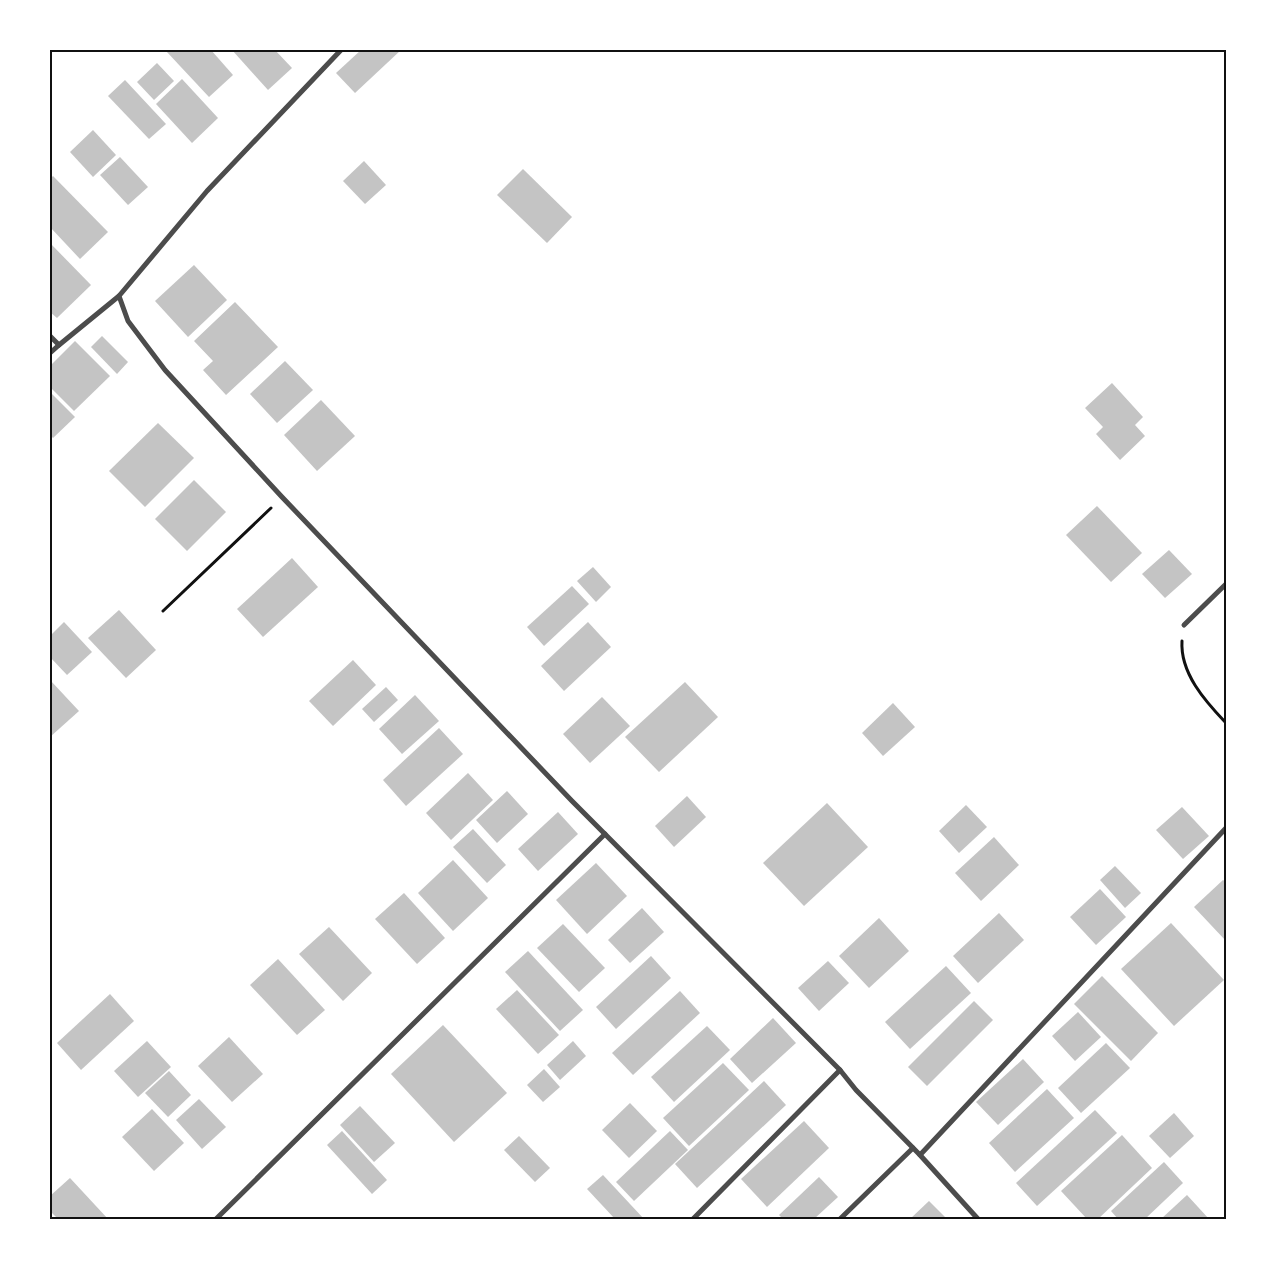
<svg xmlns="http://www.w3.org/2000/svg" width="1276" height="1269" font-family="'Source Sans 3',sans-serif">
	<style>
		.building { fill: #c4c4c4 }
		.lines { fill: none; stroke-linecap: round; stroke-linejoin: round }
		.path { stroke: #111; stroke-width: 3 }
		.minor { stroke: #4c4c4c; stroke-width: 5 }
		.neatline { fill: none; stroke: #111; stroke-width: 2 }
	</style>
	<rect width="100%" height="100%" fill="#fff"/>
	<g class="building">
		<polygon points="167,50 211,50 233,75 209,97 166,51"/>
		<polygon points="232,50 275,50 292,68 268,90"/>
		<polygon points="361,50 401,50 355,93 336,73"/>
		<polygon points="157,63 174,81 154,100 137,82"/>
		<polygon points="182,79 218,118 192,143 156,104"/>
		<polygon points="125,80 166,124 149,139 108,96"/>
		<polygon points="93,130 116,155 93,177 70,152"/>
		<polygon points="120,157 148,187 128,205 100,175"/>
		<polygon points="364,161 386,185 365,204 343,181"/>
		<polygon points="523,169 572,217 547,243 497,195"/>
		<polygon points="53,176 108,232 80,259 50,227 50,179"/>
		<polygon points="50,243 91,285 57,318 50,312"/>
		<polygon points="194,265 227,300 188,337 155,301"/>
		<polygon points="235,302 278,347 226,395 203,370 213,361 194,341"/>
		<polygon points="102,336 128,362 117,374 91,347"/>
		<polygon points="75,341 110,376 74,411 50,387 50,366"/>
		<polygon points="285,361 313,390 277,423 250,394"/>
		<polygon points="1112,383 1143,417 1135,425 1145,436 1120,460 1096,434 1103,427 1085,408"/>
		<polygon points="50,392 75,417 53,438 50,435"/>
		<polygon points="321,400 355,436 317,471 284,435"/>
		<polygon points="158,423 194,458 145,507 109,471"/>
		<polygon points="194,480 226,512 187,551 155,519"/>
		<polygon points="1097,506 1142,553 1111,582 1066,535"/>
		<polygon points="1169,550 1192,574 1165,598 1142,574"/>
		<polygon points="292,558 318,587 263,637 237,609"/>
		<polygon points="593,567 611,587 596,602 577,581"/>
		<polygon points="572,586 589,604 544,646 527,627"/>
		<polygon points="119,610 156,650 126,678 88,638"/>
		<polygon points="64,622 92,652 67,675 50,657 50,636"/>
		<polygon points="588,622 611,647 564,691 541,666"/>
		<polygon points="353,660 376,685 333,726 309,701"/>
		<polygon points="50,680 79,711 50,737"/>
		<polygon points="685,682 718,717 659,772 625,737"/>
		<polygon points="386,687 398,700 374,722 362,709"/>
		<polygon points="415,695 439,721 402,754 379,729"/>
		<polygon points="602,697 630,726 590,763 563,734"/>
		<polygon points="893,703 915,727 883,756 862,733"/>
		<polygon points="439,728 463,754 406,806 383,780"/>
		<polygon points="468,773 493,800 451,840 426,813"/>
		<polygon points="507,791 528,814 497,843 476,820"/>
		<polygon points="687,796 706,817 674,847 655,826"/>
		<polygon points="827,803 868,847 804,906 763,863"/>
		<polygon points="966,805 987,827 959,853 939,831"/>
		<polygon points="1182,807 1209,836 1183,859 1156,830"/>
		<polygon points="558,812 578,834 538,871 518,849"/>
		<polygon points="473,829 506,865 487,883 453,847"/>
		<polygon points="994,837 1019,865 981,901 955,873"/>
		<polygon points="453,860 488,898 453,931 418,893"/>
		<polygon points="596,863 627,896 587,934 556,900"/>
		<polygon points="1115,866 1141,893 1125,908 1100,880"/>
		<polygon points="1223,880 1226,882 1226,941 1194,907"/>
		<polygon points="1100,889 1126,917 1096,945 1070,917"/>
		<polygon points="404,893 445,938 417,964 375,919"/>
		<polygon points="642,908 664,932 630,963 608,940"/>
		<polygon points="999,913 1024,940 978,983 953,956"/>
		<polygon points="879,918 909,951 869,988 839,956"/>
		<polygon points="1171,923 1224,980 1174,1026 1121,969"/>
		<polygon points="563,924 605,968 579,992 537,948"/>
		<polygon points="329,927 372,973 343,1001 299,954"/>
		<polygon points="528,951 583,1010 560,1031 505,972"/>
		<polygon points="651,956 671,978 616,1029 596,1007"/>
		<polygon points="278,959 325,1010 297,1035 250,985"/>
		<polygon points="828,961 849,983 819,1011 798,988"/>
		<polygon points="946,966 971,993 910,1049 885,1022"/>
		<polygon points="1102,976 1158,1033 1131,1061 1074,1004"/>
		<polygon points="517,990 559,1035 538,1054 496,1009"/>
		<polygon points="680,991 700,1013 633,1075 612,1053"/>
		<polygon points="110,994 134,1021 81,1070 57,1043"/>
		<polygon points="974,1001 993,1020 927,1086 908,1067"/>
		<polygon points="1078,1012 1101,1037 1075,1061 1052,1036"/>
		<polygon points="773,1018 796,1043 752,1083 730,1059"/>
		<polygon points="443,1025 507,1093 454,1142 391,1074"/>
		<polygon points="707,1026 730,1050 674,1102 651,1077"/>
		<polygon points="229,1037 263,1074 232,1102 198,1066"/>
		<polygon points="147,1041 171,1067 138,1097 114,1071"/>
		<polygon points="573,1041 586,1056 560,1080 547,1065"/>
		<polygon points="1106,1043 1130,1068 1081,1113 1058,1088"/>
		<polygon points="1023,1059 1044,1082 998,1125 976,1102"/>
		<polygon points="723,1063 749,1090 689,1146 663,1118"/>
		<polygon points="544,1069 560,1087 543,1102 527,1085"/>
		<polygon points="169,1071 191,1095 168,1117 145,1093"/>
		<polygon points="764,1081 786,1105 697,1188 675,1164"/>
		<polygon points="1047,1089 1074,1118 1015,1172 989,1143"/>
		<polygon points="199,1099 226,1127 202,1149 176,1120"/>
		<polygon points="630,1103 657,1131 629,1158 602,1130"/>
		<polygon points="360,1106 395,1143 374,1162 340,1125"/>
		<polygon points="152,1109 184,1143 154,1171 122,1137"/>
		<polygon points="1095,1110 1117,1133 1037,1206 1016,1183"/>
		<polygon points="1174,1113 1194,1136 1170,1158 1149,1136"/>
		<polygon points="804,1121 829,1148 767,1207 741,1179"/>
		<polygon points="342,1131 387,1180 372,1194 327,1145"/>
		<polygon points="670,1131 688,1150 634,1201 616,1182"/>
		<polygon points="1122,1135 1152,1168 1098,1219 1087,1219 1061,1191"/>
		<polygon points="519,1136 550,1168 535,1182 504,1150"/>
		<polygon points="1164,1162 1183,1183 1145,1219 1118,1219 1111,1211"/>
		<polygon points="603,1175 644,1219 615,1219 587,1189"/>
		<polygon points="819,1177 838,1197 814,1219 783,1219 779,1215"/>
		<polygon points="70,1178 108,1219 58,1219 50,1211 50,1196"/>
		<polygon points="1187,1195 1209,1219 1161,1219"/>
		<polygon points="929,1201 947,1219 910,1219"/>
	</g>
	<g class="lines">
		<g class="path">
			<polyline points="163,611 271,508"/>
			<path d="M1182,641c-2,32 23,60 44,82"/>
		</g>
		<g class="minor">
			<polyline points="341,50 207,191 119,296 128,321 165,370 282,497 572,801 840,1070 856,1090 920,1155 978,1219"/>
			<polyline points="50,336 59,345"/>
			<polyline points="50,353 59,345 119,296"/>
			<polyline points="1184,625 1226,584"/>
			<polyline points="920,1155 1226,828"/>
			<polyline points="216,1219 605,834"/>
			<polyline points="693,1219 840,1070"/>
			<polyline points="840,1219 913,1148"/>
		</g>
	</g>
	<rect width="1276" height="1269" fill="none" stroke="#ffffff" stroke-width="102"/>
	<rect x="51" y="51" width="1174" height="1167" class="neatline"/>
</svg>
